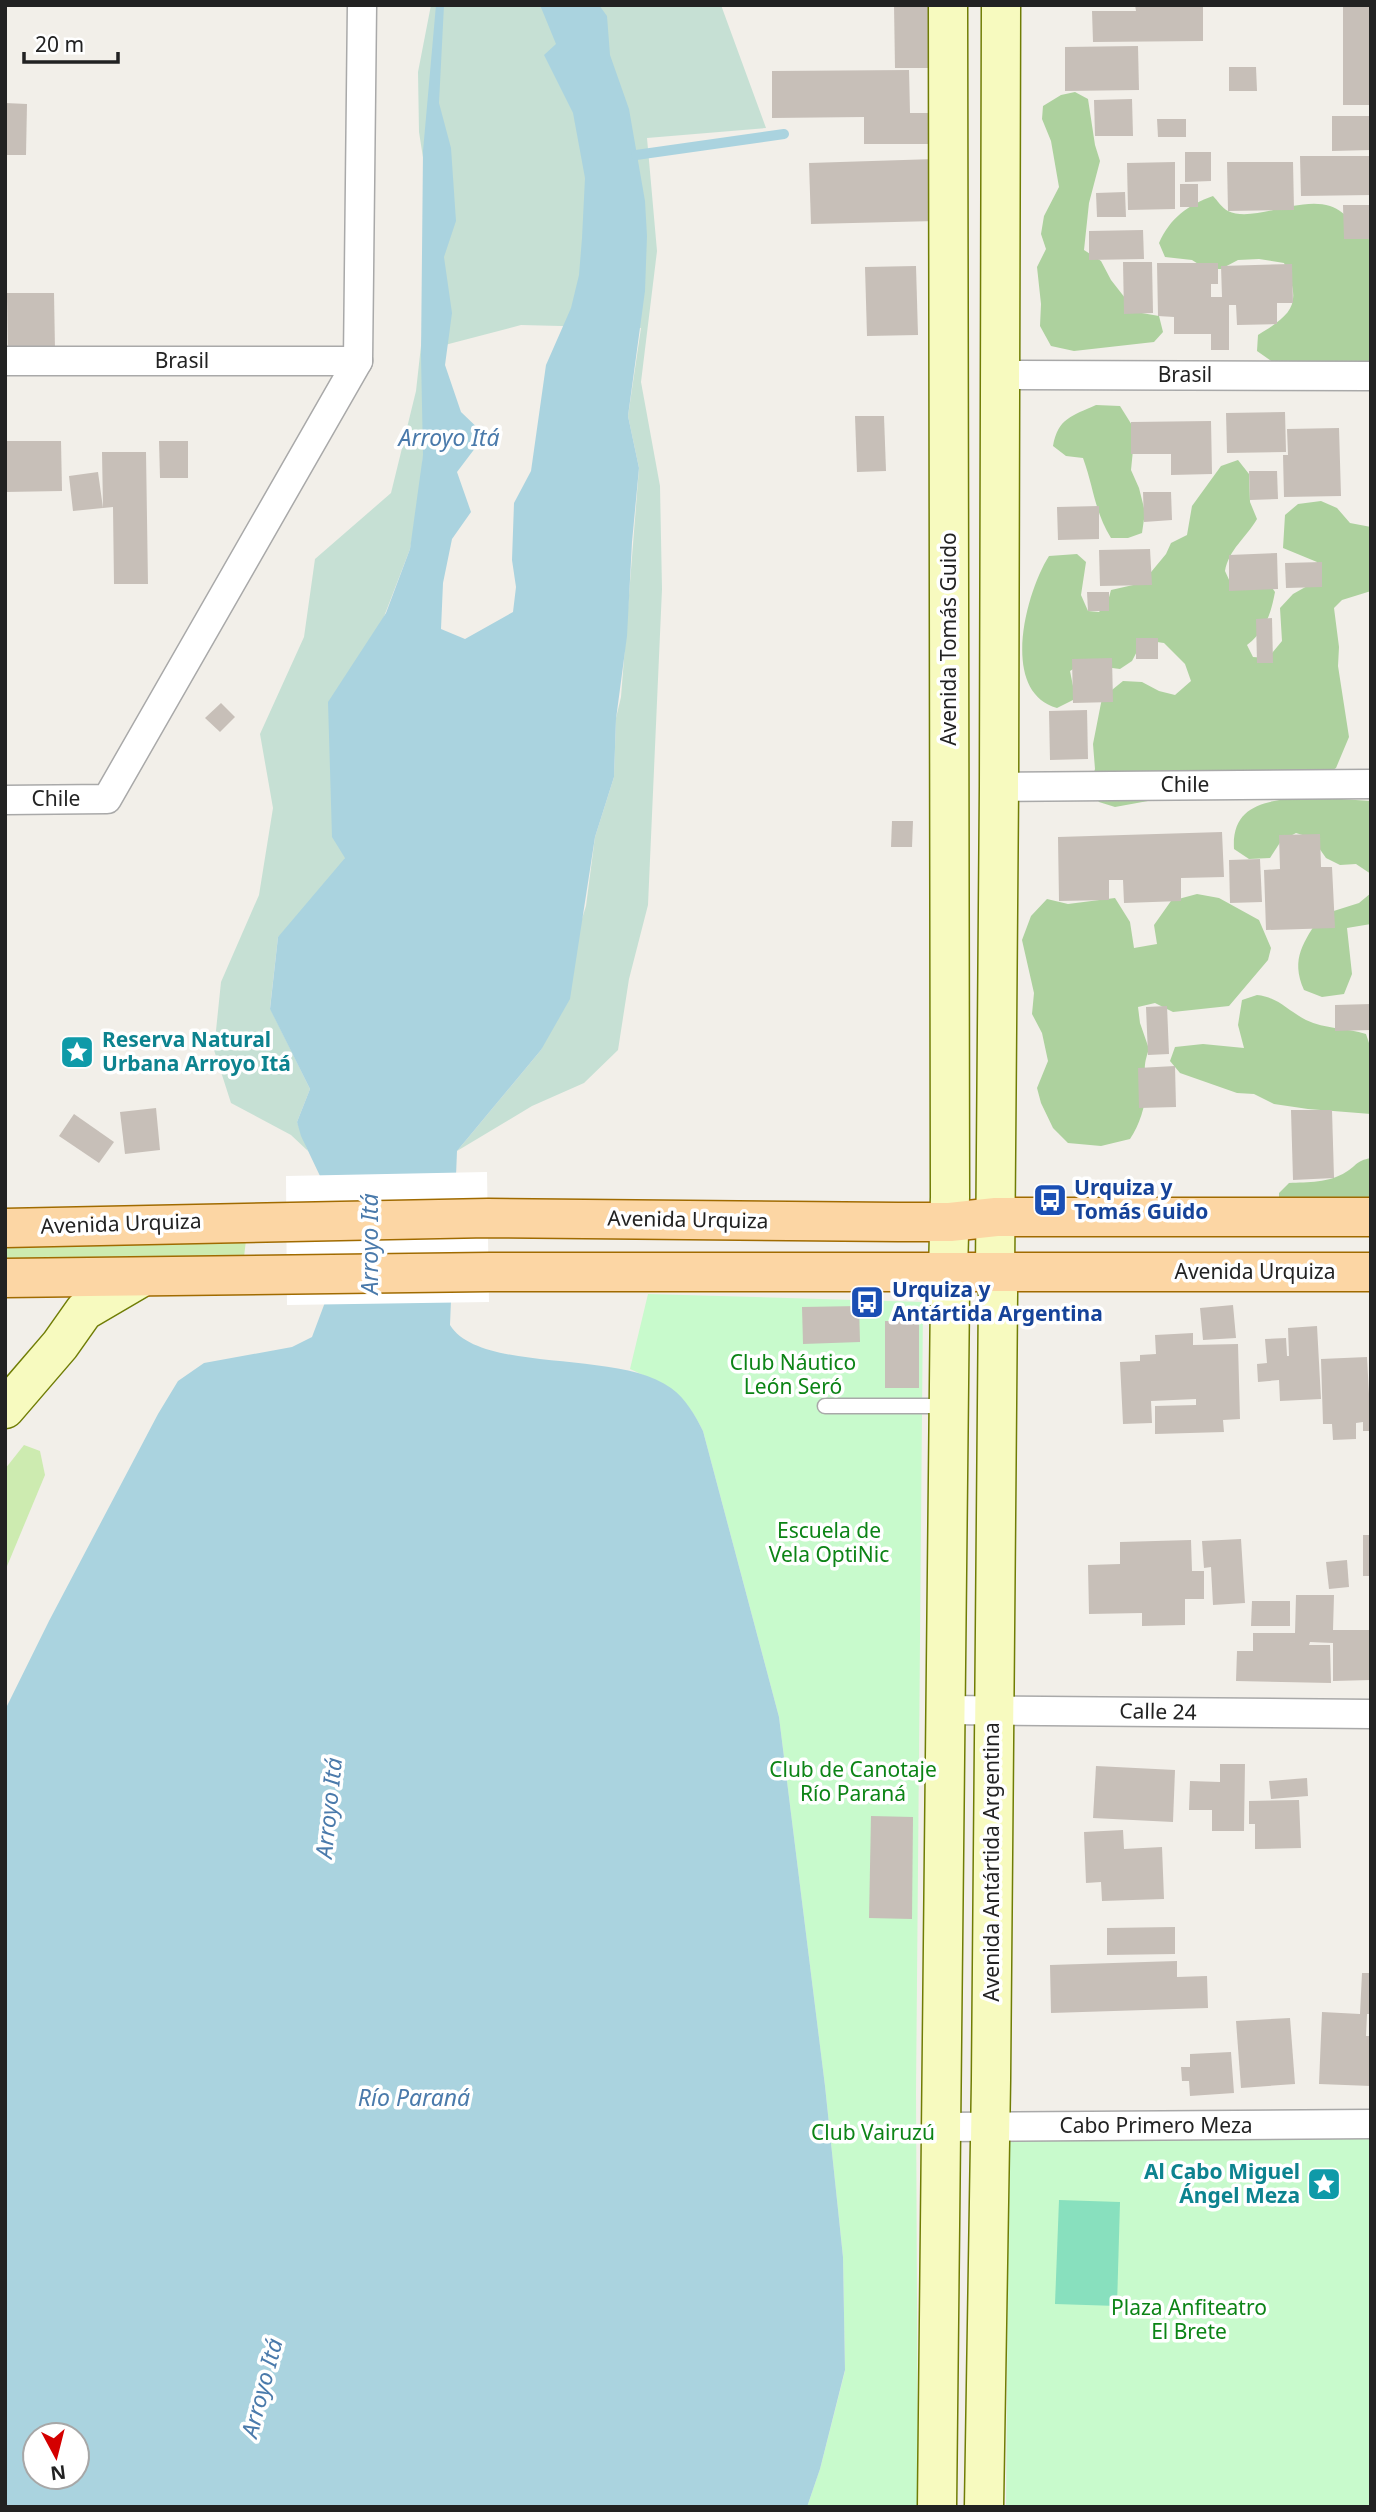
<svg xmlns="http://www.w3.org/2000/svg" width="1376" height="2512" font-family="'Noto Sans',sans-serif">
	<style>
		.grass { fill: #cdebb0 }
		.forest { fill: #add19e }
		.wetland { fill: #c6e0d4 }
		.park { fill: #c8facc }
		.pitch { fill: #88e0be }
		.water { fill: #aad3df; fill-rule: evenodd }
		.pier { fill: #fff }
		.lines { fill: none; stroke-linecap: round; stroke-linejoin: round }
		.stream { stroke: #aad3df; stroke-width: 10 }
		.building { fill: #c7bfb8 }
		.service-casing { stroke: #a9a9a9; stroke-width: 17 }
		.minor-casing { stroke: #a9a9a9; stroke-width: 31 }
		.secondary-casing { stroke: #707d05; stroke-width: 41 }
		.primary-casing { stroke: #a06b00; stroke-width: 41 }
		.service { stroke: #fff; stroke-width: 14 }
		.minor { stroke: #fff; stroke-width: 28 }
		.secondary { stroke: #f7fabf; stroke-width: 38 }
		.primary { stroke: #fcd6a4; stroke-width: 38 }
		.labels { text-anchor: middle; stroke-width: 7; stroke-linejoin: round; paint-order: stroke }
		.street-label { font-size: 21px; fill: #222; stroke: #fff }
		.culture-label { font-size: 21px; font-weight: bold; fill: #0d838f; stroke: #fff; text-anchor: start }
		.transit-label { font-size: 21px; font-weight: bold; fill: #164399; stroke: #fff; text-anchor: start }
		.park-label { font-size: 21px; fill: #0c8416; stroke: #fff }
		.water-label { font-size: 23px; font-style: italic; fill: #4a7aab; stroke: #fff }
	</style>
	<rect width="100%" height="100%" fill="#f2efe9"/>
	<g class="grass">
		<polygon points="246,1240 244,1257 5,1260 5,1241"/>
		<polygon points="24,1445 40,1451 45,1475 5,1571 5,1469"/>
	</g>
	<g class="forest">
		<polygon points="1075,92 1088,99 1095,145 1100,161 1089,203 1084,250 1101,261 1111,280 1136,312 1159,316 1163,332 1154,342 1074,351 1051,346 1040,326 1041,304 1037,267 1046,249 1041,234 1044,216 1059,187 1051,141 1042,119 1043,106 1061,95"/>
		<path d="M1213,196c4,4 9,12 15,15 25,12 71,-15 102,-5 18,6 27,24 41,35v140l-97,-18 -17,-12 1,-16c36,-22 44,-31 26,-72l-25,-4 -21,1 -17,9h-15l-14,-9 -27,-3 -6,-14c11,-25 29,-38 54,-47z"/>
		<path d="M1096,405l24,1 15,24 -4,40 8,18 6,24 -3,21 -14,5h-17c-17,-28 -17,-50 -28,-80l-17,-2 -13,-10c5,-28 19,-30 43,-41z"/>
		<path d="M1238,460l11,14 1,28 7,17c-11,19 -28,30 -32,52l5,11 36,-3 9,13c-4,22 -10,39 -28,53l6,12 15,1 14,-17 -2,-33 13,-14 16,-9 8,-23 -34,-14 2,-33 13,-11 23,-3 16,7 13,15 21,4v64l-29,9 -8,8 5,39 -1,19 11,71 -13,31 -23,15 -132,12 -66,12 -16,-5 -10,-13 6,-20 -2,-25 9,-46 21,-17 19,1 17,9 16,4 16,-14 -6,-17 -21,-21 -21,-3 -11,21 -12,8 -39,-5 -11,7 4,20 -1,9 -16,8c-58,-16 -31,-116 -8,-152l28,-2 9,8 -5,33 7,16 11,1 9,-11 3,-11 31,-7 24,-29 5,-11 16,-8 5,-29 29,-40z"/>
		<path d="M1310,797l61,4v73l-15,-10 -16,1 -14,-7 -14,-20 -16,-5 -15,8 -11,17 -21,1 -15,-10c-3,-48 39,-49 76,-52z"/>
		<path d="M1371,893v31l-24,4 5,46 -8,20 -22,3 -18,-7c-14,-32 0,-48 17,-75l38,-12z"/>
		<path d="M1197,894l22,4 40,22 12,28 -3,12 -39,46 -56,6 -18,-9 -17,4 2,16 9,26c-7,20 -3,21 -3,40 0,16 -7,37 -16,50l-29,7 -33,-3 -15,-15 -12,-25 -4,-15 11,-27 -6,-28 -10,-19 2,-21 -12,-53 9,-24 16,-17 21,5 47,-6 15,24 4,26 23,-4 -3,-19 17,-24z"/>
		<path d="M1257,995c21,2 31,16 49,25 19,9 41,8 60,14l5,15v65l-63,-5 -34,-5 -20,-10 -17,-1 -57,-20 -10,-12 5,-14 28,-3 41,4 -6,-23 4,-25z"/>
		<path d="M1371,1158v55l-92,-10v-10l10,-10c19,-1 40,0 57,-11 12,-7 9,-11 25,-14z"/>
	</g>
	<polygon class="wetland" points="431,5 721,5 766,128 647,138 657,251 641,382 660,486 662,589 648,905 629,979 618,1050 584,1083 532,1106 457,1151 541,1050 586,906 595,837 614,777 616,718 621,697 639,468 628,416 641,328 521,325 441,346 426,422 419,503 410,549 380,627 345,858 322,905 278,937 270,1008 310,1089 297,1122 308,1151 291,1135 231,1103 214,1050 221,982 259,895 273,808 260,734 304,637 315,559 391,493 416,391 434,228 419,132 418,72"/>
	<g class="park">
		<path d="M648,1294l275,8 -7,791 2,414h-111l13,-38 25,-98 -2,-114 -18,-171 -46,-369 -76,-286c-19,-39 -36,-45 -73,-62z"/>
		<polygon points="1009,2131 1371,2133 1371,2507 1006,2507"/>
	</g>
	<polygon class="pitch" points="1059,2200 1120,2202 1117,2306 1055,2304"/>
	<path class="water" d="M436,5h8l-5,98 12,45 5,73 -12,36 8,56 -7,52 16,47 24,23 -28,37 14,40 -19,27 -9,44 -2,46 24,10 48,-27 3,-25 -4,-27 2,-57 17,-32 15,-106 25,-57 8,-33 3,-37 3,-60 -12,-65 -29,-58 12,-11 -16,-39h59l8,11 3,39 19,54 16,92 2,35 -2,55 -17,125 11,52 -7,74 -5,94 -11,83 -2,58 -19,60 -25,162 -29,51 -84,101 -7,174c30,49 168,24 221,63 15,11 24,27 32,43l76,286 46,369 18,171 2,113 -25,99 -13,38h-802v-797l44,-89 109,-207 20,-33 26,-18 88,-16 20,-10 15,-40 -7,-121 -19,-40 -4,-14 13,-33 -40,-80 8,-72 67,-79 -13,-21 -4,-135 58,-89 24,-64 13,-94 -2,-99 2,-205zM35,2435h42v42h-42z"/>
	<polygon class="pier" points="487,1172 489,1302 287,1305 286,1176"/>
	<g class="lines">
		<polyline class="stream" points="636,155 784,134"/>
	</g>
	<g class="building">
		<polygon points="894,5 931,5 932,68 895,68"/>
		<polygon points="1135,5 1203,5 1203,41 1093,42 1092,11 1136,11"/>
		<rect x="1343" y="5" width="28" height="100"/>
		<polygon points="1138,46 1139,90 1065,91 1065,47"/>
		<polygon points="1229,67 1256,67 1257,91 1229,91"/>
		<polygon points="909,70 910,113 928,113 928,144 864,144 864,117 772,118 772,71"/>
		<polygon points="1132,99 1133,136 1095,136 1094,100"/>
		<polygon points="5,103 27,104 26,155 5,155"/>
		<polygon points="1332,116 1371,116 1371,150 1332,151"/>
		<polygon points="1157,119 1186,119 1186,137 1158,137"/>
		<polygon points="1185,152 1211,152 1211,181 1185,182"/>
		<polygon points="1300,156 1370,156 1371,195 1301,196"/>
		<polygon points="935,159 936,221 811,224 809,163"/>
		<polygon points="1175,162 1175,209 1128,210 1127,163"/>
		<polygon points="1227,162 1293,162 1294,210 1228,211"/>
		<rect x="1180" y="184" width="18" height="23"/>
		<polygon points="1125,192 1126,217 1097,217 1096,193"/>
		<polygon points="1343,205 1371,205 1371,239 1344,239"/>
		<polygon points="1143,230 1144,259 1089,260 1089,231"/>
		<polygon points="1123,262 1152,262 1153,313 1124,314"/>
		<polygon points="1157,263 1218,263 1218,284 1211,284 1211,297 1222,297 1221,266 1292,264 1293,303 1277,303 1277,324 1237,325 1236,305 1229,305 1229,350 1211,350 1211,334 1174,334 1174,317 1158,316"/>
		<polygon points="916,266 918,335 867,336 865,267"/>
		<polygon points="7,293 54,293 55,350 8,351"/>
		<polygon points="1285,412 1286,452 1227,453 1226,413"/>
		<polygon points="855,416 884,416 886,471 857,472"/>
		<polygon points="1211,421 1212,474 1171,475 1171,454 1131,454 1131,422"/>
		<polygon points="1339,428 1341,496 1284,497 1283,455 1288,455 1287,429"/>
		<polygon points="5,441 61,441 62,491 5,492"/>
		<polygon points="159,441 188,441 188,478 160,478"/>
		<polygon points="102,452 146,452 148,584 114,584 113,507 73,511 69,476 98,472 103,508"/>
		<polygon points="1249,471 1277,471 1278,499 1250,500"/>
		<polygon points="1143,492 1171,492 1172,520 1144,522"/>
		<polygon points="1099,506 1099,539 1058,540 1057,507"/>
		<polygon points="1150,549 1152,585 1100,586 1099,550"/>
		<polygon points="1277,553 1278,589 1229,591 1229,555"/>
		<polygon points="1322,562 1322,587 1286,588 1285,563"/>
		<polygon points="1087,592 1109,592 1109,611 1088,611"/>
		<polygon points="1272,618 1273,663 1257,663 1256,619"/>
		<rect x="1136" y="638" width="22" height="21"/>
		<polygon points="1112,658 1113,702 1073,703 1072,659"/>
		<polygon points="221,703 235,717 220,732 205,718"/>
		<polygon points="1087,710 1088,759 1050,760 1049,711"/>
		<polygon points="892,821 913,821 912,847 891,847"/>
		<polygon points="1222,832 1224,877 1181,878 1181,901 1124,903 1123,880 1109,880 1109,900 1059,901 1058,837"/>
		<polygon points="1320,834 1321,867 1332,867 1335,928 1266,930 1264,870 1280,869 1279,835"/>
		<polygon points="1260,859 1262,902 1230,903 1229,860"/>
		<polygon points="1371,1004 1371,1030 1335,1031 1335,1005"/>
		<polygon points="1167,1006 1169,1054 1148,1055 1146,1007"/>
		<polygon points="1175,1066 1176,1107 1139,1108 1138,1068"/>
		<polygon points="156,1108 160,1150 125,1154 120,1112"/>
		<polygon points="1291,1110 1332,1110 1334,1178 1293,1180"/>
		<polygon points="74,1114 114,1142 99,1163 59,1136"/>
		<polygon points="1233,1305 1236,1338 1203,1340 1200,1308"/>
		<polygon points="859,1306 860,1342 803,1344 802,1307"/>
		<rect x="885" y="1321" width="34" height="67"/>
		<polygon points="1317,1326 1321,1399 1280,1401 1279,1380 1258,1382 1257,1364 1267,1363 1265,1339 1286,1338 1287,1356 1289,1356 1288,1328"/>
		<polygon points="1193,1333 1193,1345 1238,1344 1240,1419 1223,1420 1224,1432 1155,1434 1155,1406 1196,1405 1196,1399 1151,1401 1152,1423 1123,1424 1120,1362 1140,1361 1140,1355 1156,1354 1155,1335"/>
		<polygon points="1367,1357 1371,1431 1363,1431 1363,1422 1356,1423 1356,1439 1333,1440 1332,1424 1323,1424 1321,1359"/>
		<rect x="1363" y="1535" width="8" height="41"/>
		<polygon points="1241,1539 1245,1603 1213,1605 1211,1567 1204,1568 1202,1541"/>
		<polygon points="1191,1540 1192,1571 1204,1571 1204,1599 1185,1599 1185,1625 1142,1626 1142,1613 1089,1614 1088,1565 1120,1564 1120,1542"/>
		<polygon points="1347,1560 1349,1587 1329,1589 1326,1562"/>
		<polygon points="1296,1595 1334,1595 1333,1630 1371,1630 1371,1680 1333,1681 1333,1643 1310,1642 1309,1645 1330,1645 1331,1683 1236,1681 1237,1651 1253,1651 1253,1633 1295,1633"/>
		<polygon points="1252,1601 1290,1601 1290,1626 1251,1626"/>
		<polygon points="1220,1764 1245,1764 1244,1831 1212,1831 1212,1810 1189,1810 1190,1781 1220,1782"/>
		<polygon points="1096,1766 1175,1770 1173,1822 1093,1818"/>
		<polygon points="1307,1778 1308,1796 1271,1799 1269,1781"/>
		<polygon points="1299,1800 1301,1848 1255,1849 1255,1824 1249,1824 1249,1801"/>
		<polygon points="871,1816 913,1817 912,1919 869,1918"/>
		<polygon points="1123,1830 1124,1849 1162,1847 1164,1899 1102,1901 1101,1882 1086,1883 1084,1832"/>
		<polygon points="1175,1927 1175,1954 1107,1955 1107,1928"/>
		<polygon points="1177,1961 1177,1977 1207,1976 1208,2008 1051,2013 1050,1965"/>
		<polygon points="1362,1973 1371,1973 1371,2014 1367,2014 1366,2036 1371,2036 1371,2086 1319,2084 1322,2012 1360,2014"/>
		<polygon points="1290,2018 1295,2084 1241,2088 1236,2021"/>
		<polygon points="1231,2052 1234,2093 1190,2096 1189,2081 1182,2081 1181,2067 1190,2067 1190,2054"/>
	</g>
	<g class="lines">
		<g class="service-casing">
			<polyline id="service" points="825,1406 947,1406"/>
		</g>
		<g class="minor-casing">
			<g id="minor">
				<polyline points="5,361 358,361"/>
				<polyline points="1000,375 1371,376"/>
				<polyline points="999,787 1371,784"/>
				<polyline points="5,800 107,799 358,361 362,5"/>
				<polyline points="946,1710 1371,1714"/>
				<polyline points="942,2127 1371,2124"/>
			</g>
		</g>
		<g class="secondary-casing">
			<g id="secondary">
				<polyline points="5,1409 60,1345 84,1311 142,1277"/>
				<polyline points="937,2507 950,1291 948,1272 950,1197 948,5"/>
				<polyline points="984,2507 991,2080 998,1293 995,1272 999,787 1001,5"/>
			</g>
		</g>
		<g class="primary-casing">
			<g id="primary">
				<polyline points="5,1228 488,1218 898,1222 950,1222 996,1217 1371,1217"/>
				<polyline points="5,1278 489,1272 1371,1272"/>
			</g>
		</g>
		<use href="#service" class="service"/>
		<use href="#minor" class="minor"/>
		<use href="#secondary" class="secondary"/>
		<use href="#primary" class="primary"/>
	</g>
	<defs>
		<g id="sight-square" transform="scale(1.75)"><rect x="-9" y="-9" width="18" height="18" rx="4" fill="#0f9aa8" stroke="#fff"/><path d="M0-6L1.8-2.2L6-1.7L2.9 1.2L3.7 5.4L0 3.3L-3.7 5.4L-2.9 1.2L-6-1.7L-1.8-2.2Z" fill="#fff"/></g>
		<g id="bus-square" transform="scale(1.75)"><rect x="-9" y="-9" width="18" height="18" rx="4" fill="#1a4fb4" stroke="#fff"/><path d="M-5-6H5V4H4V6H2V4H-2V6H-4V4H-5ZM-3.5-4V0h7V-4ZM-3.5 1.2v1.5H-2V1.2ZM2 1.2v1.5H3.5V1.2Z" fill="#fff"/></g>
	</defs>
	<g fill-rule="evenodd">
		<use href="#sight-square" x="77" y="1052"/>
		<use href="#bus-square" x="1050" y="1200"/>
		<use href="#bus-square" x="867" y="1302"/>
		<use href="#sight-square" x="1324" y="2184"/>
	</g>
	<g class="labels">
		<g class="street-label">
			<text x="182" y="368">Brasil</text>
			<text x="1185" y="382">Brasil</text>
			<text transform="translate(949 639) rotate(-90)" y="7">Avenida Tomás Guido</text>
			<text x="1185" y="792">Chile</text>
			<text x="56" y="806">Chile</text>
			<text transform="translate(688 1220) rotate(1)" y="7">Avenida Urquiza</text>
			<text transform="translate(121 1224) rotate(-2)" y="7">Avenida Urquiza</text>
			<text x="1255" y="1279">Avenida Urquiza</text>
			<text transform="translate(1158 1712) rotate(1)" y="7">Calle 24</text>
			<text transform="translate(992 1862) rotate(-90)" y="7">Avenida Antártida Argentina</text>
			<text x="1156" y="2133">Cabo Primero Meza</text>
		</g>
		<g class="culture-label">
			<text x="102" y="1047">Reserva Natural<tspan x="102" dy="24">Urbana Arroyo Itá</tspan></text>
			<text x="1300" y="2179" text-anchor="end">Al Cabo Miguel<tspan x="1300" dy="24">Ángel Meza</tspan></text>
		</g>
		<g class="transit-label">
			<text x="1074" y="1195">Urquiza y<tspan x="1074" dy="24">Tomás Guido</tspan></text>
			<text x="892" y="1297">Urquiza y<tspan x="892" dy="24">Antártida Argentina</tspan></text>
		</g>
		<g class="park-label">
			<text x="793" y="1370">Club Náutico<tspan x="793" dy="24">León Seró</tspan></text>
			<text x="829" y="1538">Escuela de<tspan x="829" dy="24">Vela OptiNic</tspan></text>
			<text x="853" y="1777">Club de Canotaje<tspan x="853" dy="24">Río Paraná</tspan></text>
			<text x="873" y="2140">Club Vairuzú</text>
			<text x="1189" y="2315">Plaza Anfiteatro<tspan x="1189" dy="24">El Brete</tspan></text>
		</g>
		<g class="water-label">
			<text x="449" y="446">Arroyo Itá</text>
			<text transform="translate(370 1244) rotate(-90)" y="8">Arroyo Itá</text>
			<text transform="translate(329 1808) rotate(-84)" y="8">Arroyo Itá</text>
			<text x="414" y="2106">Río Paraná</text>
			<text transform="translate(262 2388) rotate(-75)" y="8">Arroyo Itá</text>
		</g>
	</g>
	<rect width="1376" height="2512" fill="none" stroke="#222222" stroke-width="14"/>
	<g transform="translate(56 2456) rotate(173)"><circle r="33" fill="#ffffff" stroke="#a7a7a7" stroke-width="2"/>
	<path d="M0-5L12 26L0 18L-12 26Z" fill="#d40000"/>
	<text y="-10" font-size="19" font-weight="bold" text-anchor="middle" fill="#222222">N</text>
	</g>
	<path d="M24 52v10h94v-10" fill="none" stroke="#222222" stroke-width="3.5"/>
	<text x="35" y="52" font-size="21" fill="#222222" stroke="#ffffff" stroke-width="5" paint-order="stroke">20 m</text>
</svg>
